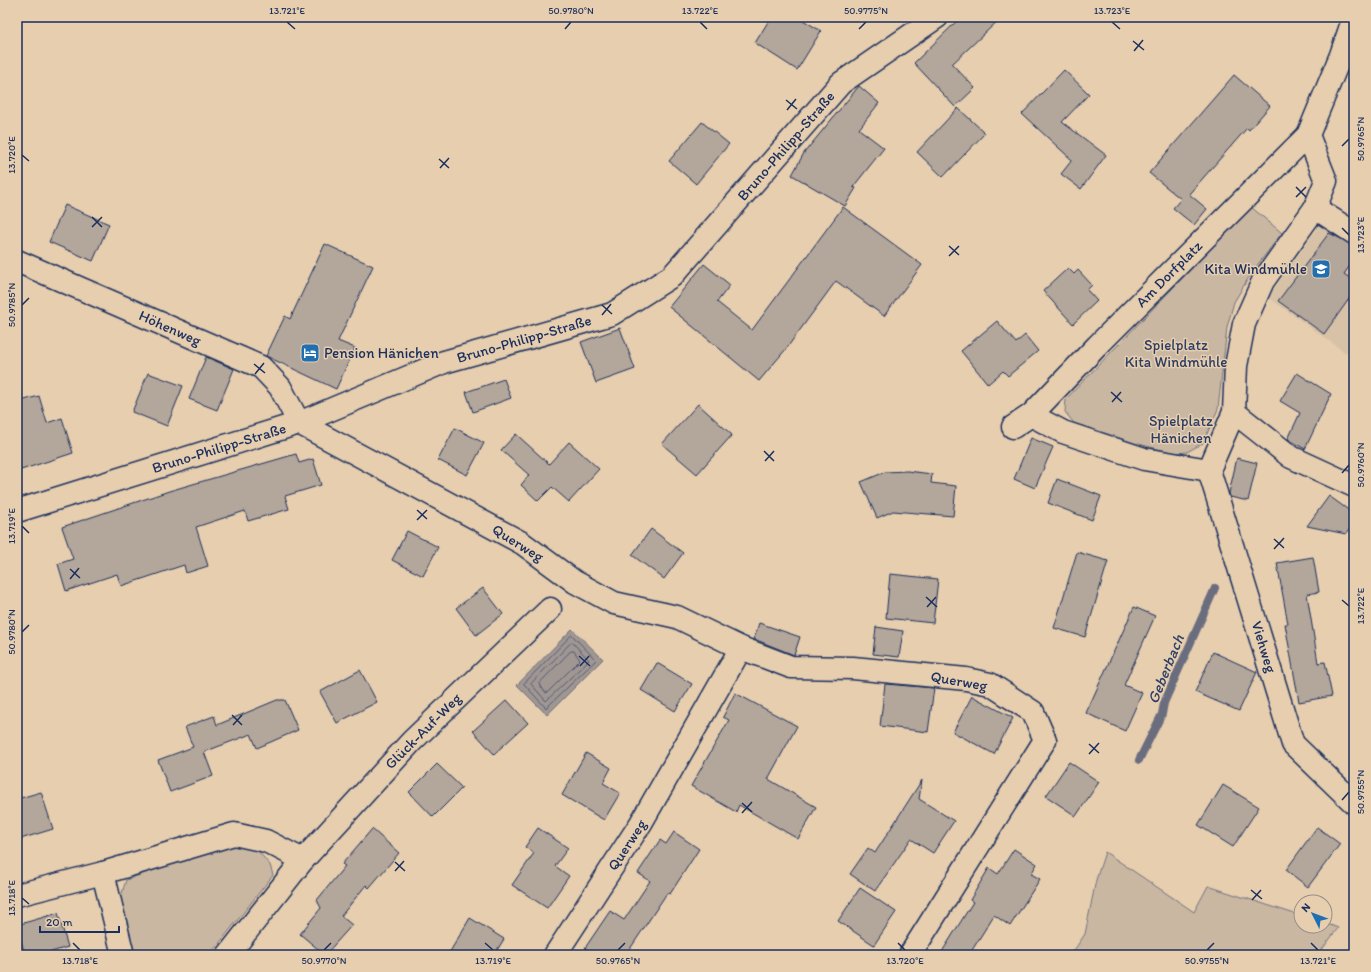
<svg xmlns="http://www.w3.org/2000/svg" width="1371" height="972" font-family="Itim,sans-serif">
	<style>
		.built { fill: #d7c2a8 }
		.green { fill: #c9b7a2; stroke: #727380 }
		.water { fill: #a09793; stroke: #6b6d7e }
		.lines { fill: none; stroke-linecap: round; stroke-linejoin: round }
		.shore { stroke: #505973; stroke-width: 1 }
		.stream { stroke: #6b6d7e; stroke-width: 8 }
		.building { fill: #b3a69a; stroke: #1b2f5e }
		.minor-casing { stroke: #1b2f5e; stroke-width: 25 }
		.minor { stroke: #e6ceae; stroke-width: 22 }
		.ticks { fill: none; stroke: #1b2f5e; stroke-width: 1.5 }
		.labels { text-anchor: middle; stroke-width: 3; stroke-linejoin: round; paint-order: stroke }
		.street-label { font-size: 15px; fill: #1b2f5e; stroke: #e6ceae }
		.poi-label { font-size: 15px; fill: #1b2f5e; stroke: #e6ceae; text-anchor: end }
		.park-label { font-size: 15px; fill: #2c3d65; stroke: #e6ceae }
		.water-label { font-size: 16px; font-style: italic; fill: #2f3f66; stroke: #e6ceae }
		.neatline { fill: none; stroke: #1b2f5e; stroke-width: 1.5 }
		.ticks-label { font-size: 10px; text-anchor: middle; fill: #1b2f5e }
	</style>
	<rect width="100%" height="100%" fill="#e6ceae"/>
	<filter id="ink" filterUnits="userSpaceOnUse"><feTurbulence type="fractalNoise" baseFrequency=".025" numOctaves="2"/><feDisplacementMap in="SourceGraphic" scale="8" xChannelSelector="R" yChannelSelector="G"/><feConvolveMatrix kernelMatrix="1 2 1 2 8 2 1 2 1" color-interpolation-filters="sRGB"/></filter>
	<g filter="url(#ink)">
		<polygon class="built" points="1323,220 1354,241 1354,340 1346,353 1268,297"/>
		<g class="green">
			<polygon points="1251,207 1282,233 1252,272 1234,302 1227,327 1218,409 1203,443 1187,452 1176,453 1162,450 1135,443 1074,423 1065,412 1066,399"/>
			<polygon points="223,845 253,845 270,865 273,875 210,955 135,955 120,900 126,880"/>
			<polygon points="1105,852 1194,912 1208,886 1301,916 1301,926 1325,926 1325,923 1338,928 1318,955 1071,955 1085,934 1096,880"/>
		</g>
		<polygon class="water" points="572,629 603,659 547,715 517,685"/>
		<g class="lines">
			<g class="shore">
				<polygon points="572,635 596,660 546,708 524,684"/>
				<polygon points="572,642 589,660 546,701 531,684"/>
				<polygon points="571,651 574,651 580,660 548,692 546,693 539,684"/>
			</g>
			<polyline class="stream" points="1139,760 1162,714 1164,703 1215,588"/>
		</g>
		<g class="building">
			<polygon points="771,17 798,17 821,31 797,70 755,43"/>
			<polygon points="961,17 1002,17 952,64 975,88 955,107 914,63"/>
			<polygon points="1064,70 1089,94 1062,122 1106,155 1081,189 1061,174 1072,160 1022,114"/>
			<polygon points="1234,75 1270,106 1249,130 1247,128 1189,194 1207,209 1194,225 1173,208 1181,199 1149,173"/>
			<polygon points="859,86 879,103 859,129 884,148 853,187 856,188 845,206 792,175 804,153"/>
			<polygon points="958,108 985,133 943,177 917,152"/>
			<polygon points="702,122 729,144 696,184 669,161"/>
			<polygon points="65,205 109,224 93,261 49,242"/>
			<polygon points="843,207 922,265 884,316 836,281 786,349 759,381 669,307 704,264 730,285 717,302 752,330"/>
			<polygon points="1329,233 1354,245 1354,260 1344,274 1354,281 1354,292 1324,334 1278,301"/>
			<polygon points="325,244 373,266 338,341 355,348 336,389 266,356 285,316 290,319"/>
			<polygon points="1068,268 1074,274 1078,270 1092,285 1087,290 1097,301 1073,324 1043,291"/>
			<polygon points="997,321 1016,343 1025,335 1038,351 1008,376 1003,371 988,384 961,351"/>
			<polygon points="620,328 635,369 596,383 581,342"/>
			<polygon points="206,357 234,369 217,410 189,399"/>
			<polygon points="148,373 183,386 167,426 132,412"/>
			<polygon points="1297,373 1331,394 1305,449 1288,439 1300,413 1280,401"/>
			<polygon points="504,379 511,398 473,412 466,392"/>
			<polygon points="39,396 47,423 62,418 73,453 21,470 17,457 17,402"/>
			<polygon points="698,404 732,435 697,474 662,444"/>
			<polygon points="455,428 484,443 467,475 438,460"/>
			<polygon points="516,434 549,464 569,442 599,469 569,502 552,487 538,501 521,485 529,475 501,450"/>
			<polygon points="1031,438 1053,447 1035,488 1014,479"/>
			<polygon points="296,454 299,463 313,459 321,485 285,496 289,509 248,521 245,511 196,527 208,566 186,573 184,565 121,586 117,574 66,591 58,564 73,559 62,527 169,491"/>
			<polygon points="1237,458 1257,463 1248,501 1230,497 1229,493"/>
			<polygon points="907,471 932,474 931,483 956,486 953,516 893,511 877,518 861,482 885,472"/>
			<polygon points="1057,479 1101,496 1092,520 1048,503"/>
			<polygon points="1329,496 1354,514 1354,523 1346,534 1307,526"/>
			<polygon points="651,529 683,553 664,579 632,555"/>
			<polygon points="407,531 438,547 423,576 392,560"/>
			<polygon points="1077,552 1108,561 1085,637 1054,628"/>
			<polygon points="1313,557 1319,592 1307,594 1318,663 1325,662 1332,696 1299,702 1285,624 1288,624 1277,563"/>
			<polygon points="890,574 938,579 933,623 886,618"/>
			<polygon points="483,588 503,614 476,635 456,608"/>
			<polygon points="1134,607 1155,616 1124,685 1142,693 1125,731 1086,713"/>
			<polygon points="759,623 800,637 794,655 754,639"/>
			<polygon points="876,627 903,631 899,657 873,654"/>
			<polygon points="1213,652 1257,672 1239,711 1195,692"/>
			<polygon points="657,663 692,684 675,711 641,690"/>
			<polygon points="360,670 377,702 337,723 320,692"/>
			<polygon points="885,684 934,688 928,732 880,726"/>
			<polygon points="735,693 797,726 768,779 816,807 798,839 739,805 736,812 691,786 729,720 723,717"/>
			<polygon points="972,696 1013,718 994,754 953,732"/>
			<polygon points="277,700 285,700 298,730 257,748 251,734 204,752 213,776 170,792 158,760 193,747 185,727 214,716 217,725"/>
			<polygon points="507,700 528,723 494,754 473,731"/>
			<polygon points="586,753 611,768 603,783 620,793 604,820 562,795"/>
			<polygon points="1069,762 1099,782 1076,816 1046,796"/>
			<polygon points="437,764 462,788 433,817 409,792"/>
			<polygon points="922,780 919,799 954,821 933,853 911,839 875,891 850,874 868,848 875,853"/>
			<polygon points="1223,785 1259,807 1233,847 1198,825"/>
			<polygon points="41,792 53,829 17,840 17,799"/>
			<polygon points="1317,827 1340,844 1308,887 1286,870"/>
			<polygon points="538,828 568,848 555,866 569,876 547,908 512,885 534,853 525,847"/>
			<polygon points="372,829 399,853 369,888 366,885 341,916 352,925 325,955 300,934 321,908 317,900 345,866 342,864"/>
			<polygon points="674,832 699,849 670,894 667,893 626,955 596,955 585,948 610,911 624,920 650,881 638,873 660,840 666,844"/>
			<polygon points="1014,849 1037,864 1031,874 1040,879 1010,926 994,915 969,955 940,955 973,902 970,900 989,868 998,874"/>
			<polygon points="860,888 896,912 874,945 838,921"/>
			<polygon points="58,913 68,947 41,955 25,955 17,925"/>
			<polygon points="470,918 504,939 494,955 448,955"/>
		</g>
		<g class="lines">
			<g class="minor-casing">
				<g id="minor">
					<polyline points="1315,208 1354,233"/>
					<polyline points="17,261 261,367 280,387 299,423 522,543 575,582 614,603 677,617 741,648 791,667 853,668 966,679 990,684 1033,712 1045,740 910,955"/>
					<polyline points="1234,412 1291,457 1354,486"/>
					<polyline points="1031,415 1063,432 1144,459 1209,470"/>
					<polyline points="1013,427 1031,415 1097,346 1308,135 1341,55 1354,17"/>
					<polyline points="1209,470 1293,744 1354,803"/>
					<polyline points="1209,470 1234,412 1236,366 1244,324 1263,281 1315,208 1326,181 1308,135"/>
					<polyline points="17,511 299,423 444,362 612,314 672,276 841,83 937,17"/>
					<polyline points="103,873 123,955"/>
					<polyline points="17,895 103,873 234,834 266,841 303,860 412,741 550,609"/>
					<polyline points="228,955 303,860"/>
					<polyline points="555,955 641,823 741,648"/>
				</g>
			</g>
			<use href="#minor" class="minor"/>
		</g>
	</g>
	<path class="ticks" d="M287,22l8,7M700,22l7,7M1112,22l8,7M565,29l6,-7M859,29l7,-7M1133,41l11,9M1134,51l9,-11M786,100l11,9M787,110l9,-11M1342,146l7,-7M22,155l7,6M439,159l10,9M440,168l9,-10M1296,187l10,10M1296,197l10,-10M92,217l10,10M92,227l10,-10M1342,228l7,7M949,246l10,9M949,256l10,-10M22,305l7,-7M602,305l10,9M602,315l9,-11M254,364l11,9M255,374l9,-11M1111,392l11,10M1112,402l9,-10M764,451l10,10M765,461l9,-10M1342,473l7,-8M417,510l10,9M417,520l10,-10M22,526l7,7M1274,539l10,9M1274,549l10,-11M70,569l10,9M70,579l9,-11M926,597l11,10M1342,600l7,6M927,607l9,-10M22,632l7,-7M579,656l11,10M580,666l9,-10M232,715l10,10M233,725l9,-10M1089,744l10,9M1089,754l10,-11M1342,800l7,-8M742,803l10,9M742,813l10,-11M395,862l10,9M395,871l9,-10M1251,890l11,9M22,898l7,6M1252,900l9,-10M73,943l7,7M485,943l8,7M898,943l7,7M1311,943l7,7M324,950l7,-7M618,950l7,-7M1207,950l7,-7"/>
	<defs>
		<g id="school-square" transform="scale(1)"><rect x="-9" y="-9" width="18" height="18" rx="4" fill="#1f6fb2" stroke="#e6ceae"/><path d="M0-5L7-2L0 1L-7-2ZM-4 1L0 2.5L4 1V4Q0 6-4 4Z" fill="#fff"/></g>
		<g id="hotel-square" transform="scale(1)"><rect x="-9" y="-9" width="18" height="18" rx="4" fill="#1f6fb2" stroke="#e6ceae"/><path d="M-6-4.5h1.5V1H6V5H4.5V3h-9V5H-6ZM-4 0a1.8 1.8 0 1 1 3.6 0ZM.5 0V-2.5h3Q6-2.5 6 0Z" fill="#fff"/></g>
	</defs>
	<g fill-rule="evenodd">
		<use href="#school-square" x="1321" y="269"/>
		<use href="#hotel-square" x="310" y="353"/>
	</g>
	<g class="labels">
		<g class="street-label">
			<text transform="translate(786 146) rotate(-49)" y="5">Bruno-Philipp-Straße</text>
			<text transform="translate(1169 274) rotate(-45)" y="5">Am Dorfplatz</text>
			<text transform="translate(170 328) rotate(24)" y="5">Höhenweg</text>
			<text transform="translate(524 339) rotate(-16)" y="5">Bruno-Philipp-Straße</text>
			<text transform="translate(219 448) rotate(-17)" y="5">Bruno-Philipp-Straße</text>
			<text transform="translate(518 543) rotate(32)" y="5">Querweg</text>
			<text transform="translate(1264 647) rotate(73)" y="5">Viehweg</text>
			<text transform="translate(959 681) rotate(10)" y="5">Querweg</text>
			<text transform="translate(423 731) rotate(-45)" y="5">Glück-Auf-Weg</text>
			<text transform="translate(627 845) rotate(-57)" y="5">Querweg</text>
		</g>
		<g class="poi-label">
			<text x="1307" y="274">Kita Windmühle</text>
			<text x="324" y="358" text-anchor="start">Pension Hänichen</text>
		</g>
		<g class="park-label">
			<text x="1176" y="350">Spielplatz<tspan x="1176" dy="17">Kita Windmühle</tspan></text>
			<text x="1181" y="426">Spielplatz<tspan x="1181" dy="17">Hänichen</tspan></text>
		</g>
		<g class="water-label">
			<text transform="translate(1165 669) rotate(-68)" y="6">Geberbach</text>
		</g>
	</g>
	<rect width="1371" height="972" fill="none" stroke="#e6ceae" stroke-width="44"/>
	<g transform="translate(1313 914) rotate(312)"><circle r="19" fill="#e6ceae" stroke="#958e8e"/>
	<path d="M0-3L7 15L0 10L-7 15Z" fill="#1f6fb2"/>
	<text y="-6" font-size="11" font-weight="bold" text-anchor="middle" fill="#1b2f5e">N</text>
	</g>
	<path d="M40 926v6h79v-6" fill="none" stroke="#1b2f5e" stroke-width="2"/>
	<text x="46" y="926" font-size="12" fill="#1b2f5e" stroke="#e6ceae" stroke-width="3" paint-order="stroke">20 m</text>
	<rect x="22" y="22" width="1327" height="928" class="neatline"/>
	<g class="ticks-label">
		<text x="287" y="14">13.721°E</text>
		<text x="571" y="14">50.9780°N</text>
		<text x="700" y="14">13.722°E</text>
		<text x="866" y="14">50.9775°N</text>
		<text x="1112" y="14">13.723°E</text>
		<text transform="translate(1360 139) rotate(-90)" y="4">50.9765°N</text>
		<text transform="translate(11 155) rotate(-90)" y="4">13.720°E</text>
		<text transform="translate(1360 235) rotate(-90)" y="4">13.723°E</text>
		<text transform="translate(11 305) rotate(-90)" y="4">50.9785°N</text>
		<text transform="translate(1360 465) rotate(-90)" y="4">50.9760°N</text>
		<text transform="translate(11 526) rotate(-90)" y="4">13.719°E</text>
		<text transform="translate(1360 606) rotate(-90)" y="4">13.722°E</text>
		<text transform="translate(11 632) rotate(-90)" y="4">50.9780°N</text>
		<text transform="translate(1360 792) rotate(-90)" y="4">50.9755°N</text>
		<text transform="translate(11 898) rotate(-90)" y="4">13.718°E</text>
		<text x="80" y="964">13.718°E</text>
		<text x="324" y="964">50.9770°N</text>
		<text x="493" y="964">13.719°E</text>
		<text x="618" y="964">50.9765°N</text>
		<text x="905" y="964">13.720°E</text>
		<text x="1207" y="964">50.9755°N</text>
		<text x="1318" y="964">13.721°E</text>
	</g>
</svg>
